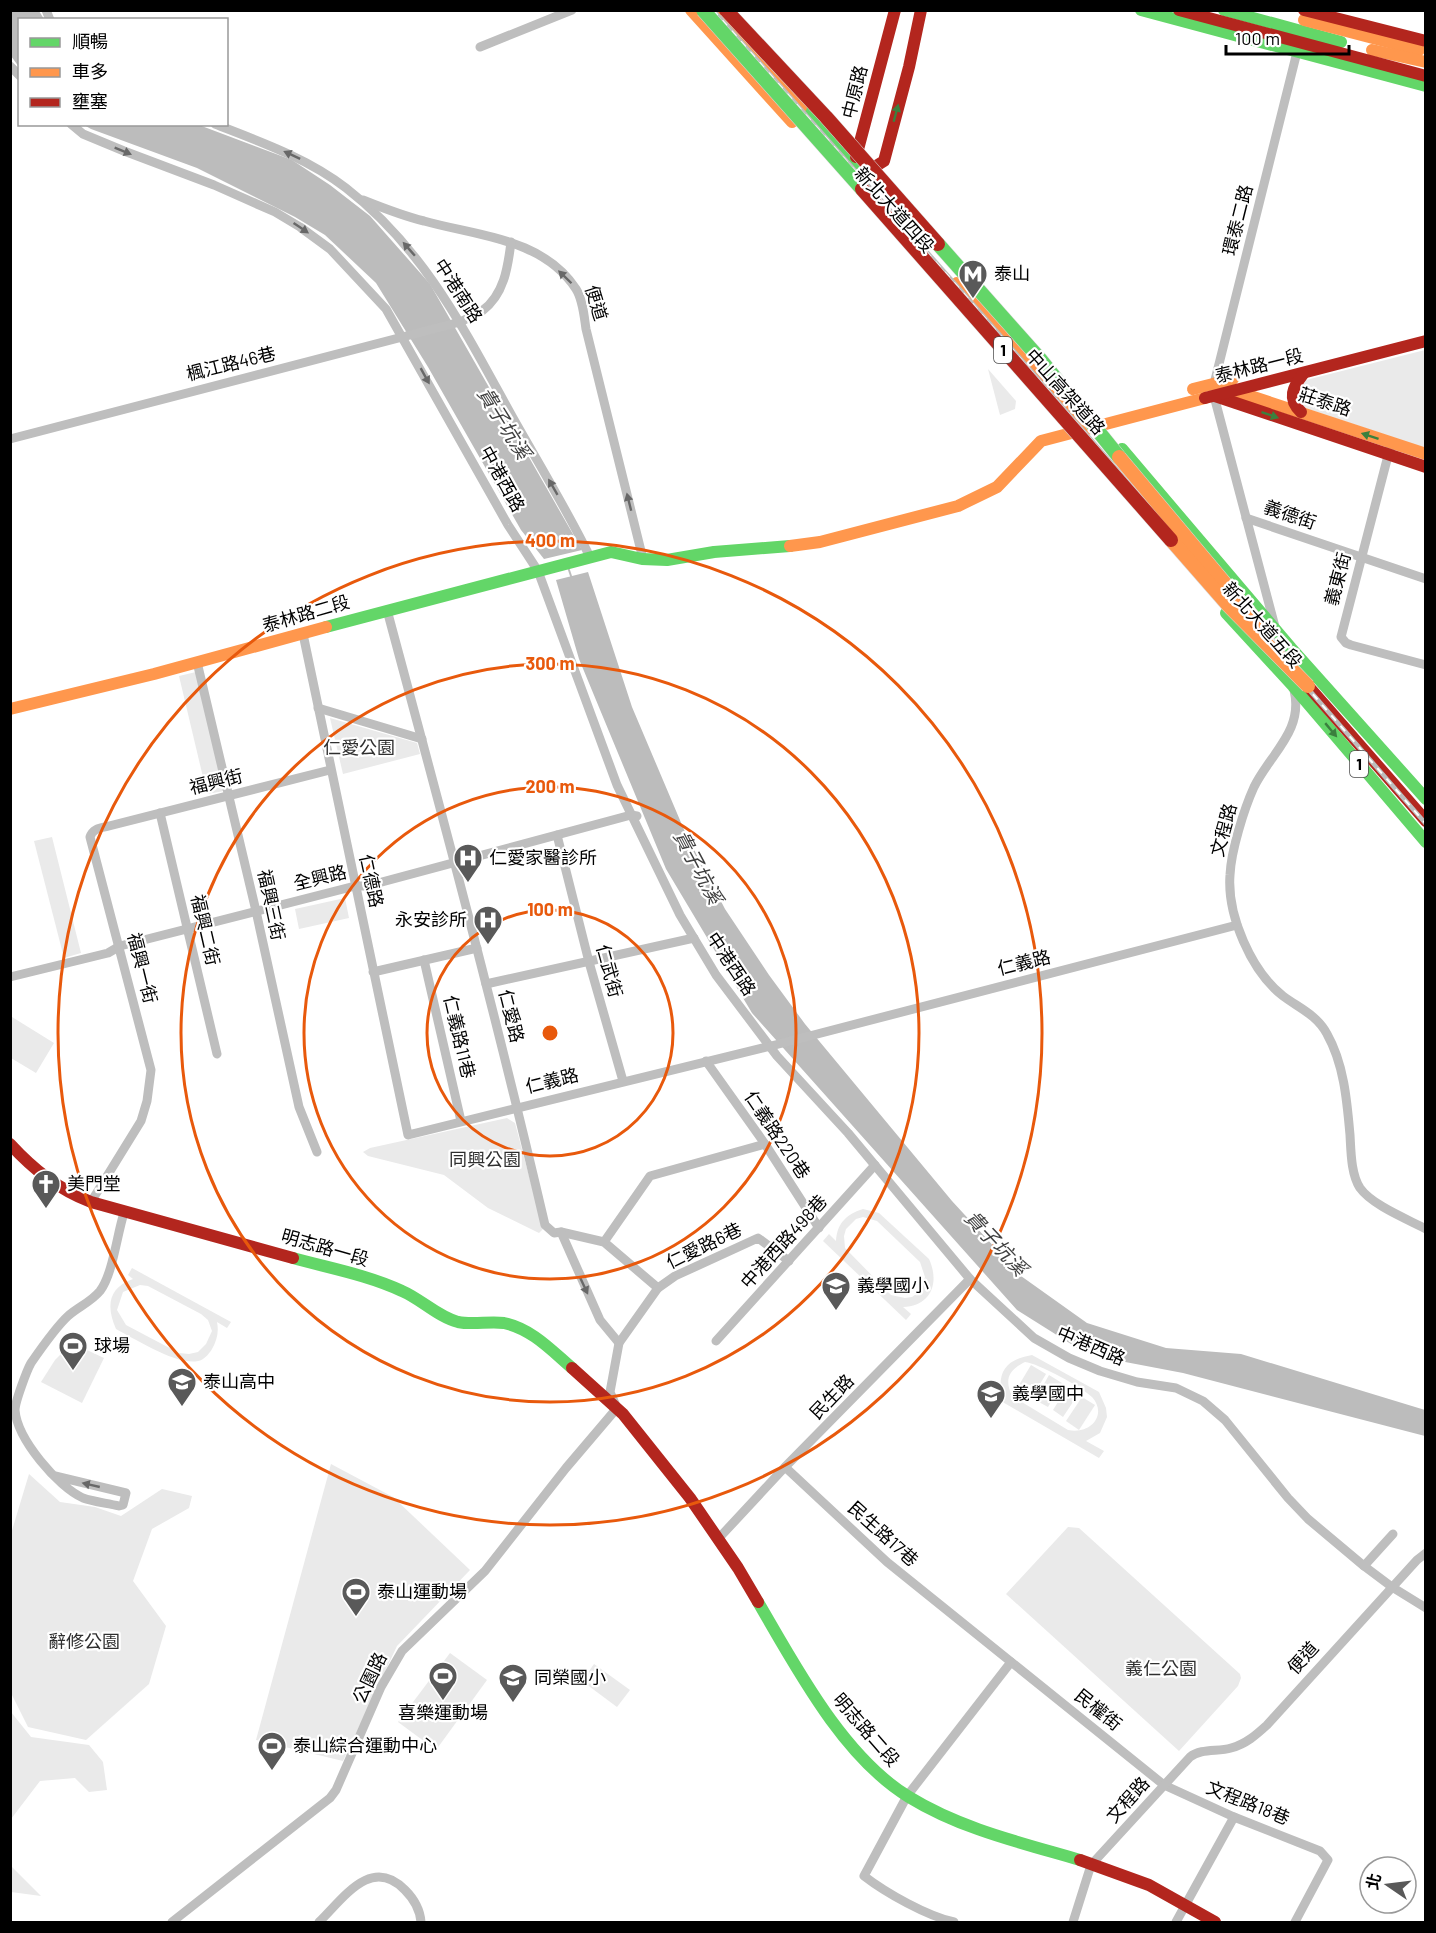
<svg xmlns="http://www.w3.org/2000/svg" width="1436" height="1933" font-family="Barlow,'Noto Sans TC',sans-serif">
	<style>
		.green { fill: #eaeaea; fill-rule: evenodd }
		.water { fill: #bcbcbc }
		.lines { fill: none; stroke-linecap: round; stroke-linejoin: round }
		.stream { stroke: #bcbcbc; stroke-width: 2 }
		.street { stroke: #bebebe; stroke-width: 9 }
		.fast { stroke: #63d668; stroke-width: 12 }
		.slow { stroke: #ff974d; stroke-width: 12 }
		.jam { stroke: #b3261e; stroke-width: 12 }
		.rail-casing { stroke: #bdbdbd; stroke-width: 4.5 }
		.rail { stroke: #fff; stroke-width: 2; stroke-dasharray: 7; stroke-linecap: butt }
		.fast-bridge-casing { stroke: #dbdbdb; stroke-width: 15; stroke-linecap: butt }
		.slow-bridge-casing { stroke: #dbdbdb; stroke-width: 15; stroke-linecap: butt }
		.jam-bridge-casing { stroke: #dbdbdb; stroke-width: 15; stroke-linecap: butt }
		.fast-bridge { stroke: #63d668; stroke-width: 14 }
		.slow-bridge { stroke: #ff974d; stroke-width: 14 }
		.jam-bridge { stroke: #b3261e; stroke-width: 14 }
		.oneway { fill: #3b803e }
		.oneway2 { fill: #686868 }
		.ring { fill: none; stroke: #e8590c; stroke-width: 3 }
		.labels { text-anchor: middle; stroke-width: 4.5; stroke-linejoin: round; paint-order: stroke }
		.shield { fill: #fff; stroke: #4c4c4c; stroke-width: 1.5 }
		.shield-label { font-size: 16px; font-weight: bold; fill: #000 }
		.street-label { font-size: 18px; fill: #000; stroke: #fff }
		.poi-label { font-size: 18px; fill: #000; stroke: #fff; text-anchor: start }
		.park-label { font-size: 18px; fill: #2f2f2f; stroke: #fff }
		.water-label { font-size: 20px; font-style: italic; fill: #404040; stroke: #fff }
		.centre { fill: #e8590c; stroke: #fff; stroke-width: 3 }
		.ring-label { font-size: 18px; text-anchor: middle; font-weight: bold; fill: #e8590c; stroke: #fff; stroke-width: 4.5; stroke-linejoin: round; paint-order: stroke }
	</style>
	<rect width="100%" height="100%" fill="#fff"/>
	<g class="green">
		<polygon points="1425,350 1425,448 1305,408 1295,398 1299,383 1306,380"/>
		<polygon points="988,369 1016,401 1015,409 1000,415"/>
		<polygon points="196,672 224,791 207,794 179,676"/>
		<polygon points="330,718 417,743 420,754 343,774"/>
		<polygon points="52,837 81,953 64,958 34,841"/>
		<polygon points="345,898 349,918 299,929 295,909"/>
		<polygon points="11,1012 12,1017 54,1043 36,1073 11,1058"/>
		<polygon points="507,1118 515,1123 543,1229 539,1233 488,1208 444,1175 368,1156 363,1152 370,1148"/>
		<path d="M863,1209l16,4 50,46c11,24 2,47 -26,48l8,7 -5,6 -83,-79 6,-7 7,7c1,-18 11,-27 27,-32zM863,1217l14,4 43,41 5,15 -6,15 -7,5 -7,1 -14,-3 -46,-47 -1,-12 2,-7 10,-10z"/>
		<path d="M132,1268l99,54 -4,6 -10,-6c2,10 0,18 -5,27 -3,5 -8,11 -14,12 -20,5 -63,-22 -82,-32 -10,-23 -8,-41 17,-50l-5,-4zM140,1285l8,1 53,28 7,6 4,11 -6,13 -8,8 -9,2 -10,-1 -53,-28 -9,-15 6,-18z"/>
		<polygon points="72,1343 104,1358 82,1403 41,1382 55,1360"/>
		<path d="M1032,1355l67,37 7,16 1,9 -7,16 -14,8 18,10 -5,7 -117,-68 5,-7 14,9c-3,-24 9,-33 31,-37zM1025,1362c13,1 58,26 67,35 16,18 -2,38 -24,33l-56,-34c-8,-17 -3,-26 13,-34z"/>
		<polygon points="1031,1365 1046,1374 1031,1399 1016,1390"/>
		<polygon points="1049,1375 1062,1383 1048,1407 1035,1400"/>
		<polygon points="1068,1386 1079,1393 1063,1417 1053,1410"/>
		<polygon points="1082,1397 1095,1405 1079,1430 1066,1421"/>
		<polygon points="331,1464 393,1497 470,1570 397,1646 343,1761 256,1740"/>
		<polygon points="29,1474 60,1502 95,1507 121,1516 162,1489 192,1496 189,1508 152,1529 133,1581 166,1626 149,1684 86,1740 28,1727 11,1693 10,1537"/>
		<polygon points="1068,1527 1079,1528 1240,1674 1241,1678 1238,1686 1179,1751 1006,1594"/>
		<polygon points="450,1653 487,1680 436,1750 398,1722"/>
		<polygon points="594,1664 630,1690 617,1707 582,1681"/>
		<polygon points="11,1712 31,1737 89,1745 103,1762 107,1790 89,1792 75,1778 40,1781 11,1819"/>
		<polygon points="11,1866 41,1896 11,1892"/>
	</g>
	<g class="water">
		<polygon points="10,11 39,11 44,19 20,20 19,67 11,56"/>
		<polygon points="84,125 199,125 292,160 330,185 370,216 430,284 582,550 544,559 521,530 428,367 376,283 325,235 295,217 197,168 91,129"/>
		<polygon points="588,572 632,707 685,832 725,909 769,975 805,1024 952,1201 1021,1276 1087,1323 1166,1348 1241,1354 1425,1410 1425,1436 1183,1373 1099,1357 1079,1349 1017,1310 752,1013 666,869 579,659 556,580"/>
	</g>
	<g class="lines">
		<polyline class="stream" points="568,567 572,579"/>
		<g class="street">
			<polyline points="46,10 50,20"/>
			<polyline points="480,47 572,10"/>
			<polyline points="10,66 20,76"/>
			<polyline points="71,124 83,134 124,151 214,185 275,212 300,227 330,249 386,309 508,525 538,571 617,785 680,915 716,975 777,1056 848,1133 970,1279 1034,1338 1069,1358 1100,1371 1137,1382 1176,1388 1203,1401 1225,1420 1288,1498 1308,1519 1364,1566 1392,1587 1426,1608"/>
			<path d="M215,124c46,18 92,34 131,64 79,61 120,145 167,230 26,46 54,92 77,139"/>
			<path d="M363,200c20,8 40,16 61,21 53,15 119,17 152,68 7,11 8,27 10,40l57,230"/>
			<path d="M10,439l450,-117c7,-4 16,-6 22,-11 22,-16 26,-44 29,-69"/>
			<polyline points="1390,448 1341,637 1346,643 1351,645 1426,665"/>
			<polyline points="1246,518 1426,579"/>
			<path d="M387,610c55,204 110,409 158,615l9,8 7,-1 43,10 54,46"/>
			<polyline points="303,634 408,1135 775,1045 1237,925"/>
			<polyline points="1283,657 1214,396 1214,384 1297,52"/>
			<polyline points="197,662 256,911 299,1107 317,1152"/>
			<path d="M1294,690c10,41 -24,64 -40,97 -10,22 -23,64 -24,88 -3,40 21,96 53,121 16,12 34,19 44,38 17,30 20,67 23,101 1,17 1,39 10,53 12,17 47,31 66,41"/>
			<polyline points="318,708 422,739"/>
			<polyline points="160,813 217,1054"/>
			<polyline points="557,835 589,962 623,1081"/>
			<polyline points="424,960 461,1121"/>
			<polyline points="373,972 477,948"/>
			<polyline points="10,977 108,953 120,946 355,886 367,886 631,815 637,816"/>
			<polyline points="486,984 694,938"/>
			<polyline points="706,1061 765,1144 819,1228"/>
			<path d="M91,1202l50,-81 6,-20 4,-31 -61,-233c3,-9 11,-9 19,-11l221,-56"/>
			<polyline points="561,1232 600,1320 619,1343"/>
			<polyline points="604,1242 650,1176 765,1144"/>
			<polyline points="716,1341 875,1165"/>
			<polyline points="785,1467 887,1562 1164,1785 1234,1817 1320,1851 1328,1860 1295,1922"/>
			<path d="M55,1476l71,17 -3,12 -4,1c-12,-3 -25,-4 -36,-8 -25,-11 -66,-59 -68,-88 0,-8 12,-40 16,-47 9,-13 26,-37 37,-47 10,-9 23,-14 32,-25 13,-17 17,-57 24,-78"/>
			<polyline points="719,1538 785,1467 970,1279"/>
			<polyline points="1364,1566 1393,1534"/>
			<polyline points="172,1922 330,1798 336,1790 381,1687 402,1651 485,1571 566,1468 617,1408 610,1392 619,1343 658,1288 675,1276 758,1238 789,1261"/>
			<path d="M319,1922c24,-23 52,-67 86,-32 9,9 15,19 16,32"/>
			<path d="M954,1922c-27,-6 -68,-29 -90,-46l43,-80 104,-134"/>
			<path d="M1073,1922l18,-57 99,-108c11,-9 28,-5 41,-9 15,-4 25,-13 36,-23l150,-165 9,-7"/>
			<polyline points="1176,1922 1234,1817"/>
		</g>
		<g class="fast">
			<polyline points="1141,10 1426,86"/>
			<polyline points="1224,10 1341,42"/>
			<polyline points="794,101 819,128"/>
			<polyline points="814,121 854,166 874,166"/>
			<polyline points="1122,449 1291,648 1426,799"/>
			<polyline points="1226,613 1293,686 1426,842"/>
			<polyline points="326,627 611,552 642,559 667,560 714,552 790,546"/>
			<path d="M293,1258c36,10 75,17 109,33 19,8 36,26 56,31 15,3 31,-1 46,1 28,6 47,27 68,45"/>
			<path d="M758,1602c38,65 85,155 151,195 52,32 113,46 171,63"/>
		</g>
		<g class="slow">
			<polyline points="691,10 792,122"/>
			<polyline points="716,10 801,107"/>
			<polyline points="1304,20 1419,50"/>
			<polyline points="1372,50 1426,62"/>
			<polyline points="957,283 1077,420 1099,425"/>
			<polyline points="1214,384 1426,454"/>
			<polyline points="1193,389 1233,379"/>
			<polyline points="790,546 820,542 958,506 997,487 1041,441 1205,398"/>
			<polyline points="10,709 154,674 326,627"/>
		</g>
		<g class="jam">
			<polyline points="1179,10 1426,76"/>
			<polyline points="1304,10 1426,41"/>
			<polyline points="856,157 895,10"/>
			<polyline points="876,166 884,161 909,67 921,10"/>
			<polyline points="1215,396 1426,467"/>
			<polyline points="1205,398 1426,341"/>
			<path d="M1301,412c-14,-13 -8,-25 2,-38"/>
			<polyline points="1308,686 1426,821"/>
			<path d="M10,1144c24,26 48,45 81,58l202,56"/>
			<polyline points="572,1368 623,1414 690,1498 738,1568 758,1602"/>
			<polyline points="1080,1860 1149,1885 1215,1922"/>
		</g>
		<g class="rail-casing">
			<polyline id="rail" points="713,10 971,302 1426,824"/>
		</g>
		<use href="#rail" class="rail"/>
		<g class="fast-bridge-casing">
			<g id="fast-bridge">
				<polyline points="703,10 862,189"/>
				<polyline points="938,244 1040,359 1119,457"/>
			</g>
		</g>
		<g class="slow-bridge-casing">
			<g id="slow-bridge">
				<polyline points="1119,457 1259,624"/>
				<polyline points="1171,540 1227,604 1308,686"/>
			</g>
		</g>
		<g class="jam-bridge-casing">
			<g id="jam-bridge">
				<polyline points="726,10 826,117 938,244"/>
				<polyline points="862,189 1171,540"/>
			</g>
		</g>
		<use href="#fast-bridge" class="fast-bridge"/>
		<use href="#slow-bridge" class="slow-bridge"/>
		<use href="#jam-bridge" class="jam-bridge"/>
	</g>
	<defs><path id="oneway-solid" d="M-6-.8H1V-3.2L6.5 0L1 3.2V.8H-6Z" transform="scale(1.5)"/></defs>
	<g class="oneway">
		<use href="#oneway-solid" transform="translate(896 113) rotate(-75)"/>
		<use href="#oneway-solid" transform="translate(1270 415) rotate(19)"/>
		<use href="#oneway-solid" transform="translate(1370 436) rotate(-162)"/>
		<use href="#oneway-solid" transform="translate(1331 730) rotate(50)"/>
	</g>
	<g class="oneway2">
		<use href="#oneway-solid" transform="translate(123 151) rotate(22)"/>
		<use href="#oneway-solid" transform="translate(292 155) rotate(-155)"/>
		<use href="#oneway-solid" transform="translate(301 228) rotate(34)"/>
		<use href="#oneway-solid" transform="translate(409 249) rotate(-131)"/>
		<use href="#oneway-solid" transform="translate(565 277) rotate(-136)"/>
		<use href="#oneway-solid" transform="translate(425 376) rotate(61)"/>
		<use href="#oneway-solid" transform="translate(553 487) rotate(-120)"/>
		<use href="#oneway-solid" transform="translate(629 502) rotate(-104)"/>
		<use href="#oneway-solid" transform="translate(584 1286) rotate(65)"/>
		<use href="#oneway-solid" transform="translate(91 1485) rotate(-167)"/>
	</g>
	<g class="ring">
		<circle cx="550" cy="1033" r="123"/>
		<circle cx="550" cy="1033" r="246"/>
		<circle cx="550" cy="1033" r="369"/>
		<circle cx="550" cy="1033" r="492"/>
	</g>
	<defs>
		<g id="metro-pin" transform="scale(1.5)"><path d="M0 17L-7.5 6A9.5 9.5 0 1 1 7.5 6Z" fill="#595959" stroke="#fff"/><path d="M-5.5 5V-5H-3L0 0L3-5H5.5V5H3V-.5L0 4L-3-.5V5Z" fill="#fff"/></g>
		<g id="hospital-pin" transform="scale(1.5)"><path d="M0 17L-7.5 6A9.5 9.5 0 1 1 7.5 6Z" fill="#595959" stroke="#fff"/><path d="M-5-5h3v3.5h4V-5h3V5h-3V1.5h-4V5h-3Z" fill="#fff"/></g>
		<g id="church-pin" transform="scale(1.5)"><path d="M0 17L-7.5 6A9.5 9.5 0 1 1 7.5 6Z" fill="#595959" stroke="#fff"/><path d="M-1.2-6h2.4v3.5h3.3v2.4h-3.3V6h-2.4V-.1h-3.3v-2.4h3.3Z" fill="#fff"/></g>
		<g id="school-pin" transform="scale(1.5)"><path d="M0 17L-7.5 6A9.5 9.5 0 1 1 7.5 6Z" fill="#595959" stroke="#fff"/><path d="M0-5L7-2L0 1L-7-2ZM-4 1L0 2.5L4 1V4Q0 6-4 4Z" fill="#fff"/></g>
		<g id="stadium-pin" transform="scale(1.5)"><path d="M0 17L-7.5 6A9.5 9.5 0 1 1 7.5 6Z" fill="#595959" stroke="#fff"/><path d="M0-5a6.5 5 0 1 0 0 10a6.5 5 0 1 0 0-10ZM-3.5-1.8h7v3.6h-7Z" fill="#fff"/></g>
	</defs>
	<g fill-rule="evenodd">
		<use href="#metro-pin" x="973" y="274"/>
		<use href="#hospital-pin" x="468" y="858"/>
		<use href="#hospital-pin" x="488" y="920"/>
		<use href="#church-pin" x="46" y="1184"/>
		<use href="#school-pin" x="836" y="1286"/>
		<use href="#stadium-pin" x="73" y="1346"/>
		<use href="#school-pin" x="182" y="1382"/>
		<use href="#school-pin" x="991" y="1394"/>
		<use href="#stadium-pin" x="356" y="1592"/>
		<use href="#stadium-pin" x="443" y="1676"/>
		<use href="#school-pin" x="513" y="1678"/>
		<use href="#stadium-pin" x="272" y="1746"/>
	</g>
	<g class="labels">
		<g class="shield">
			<rect x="994" y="337" width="18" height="26" rx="4.5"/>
			<rect x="1350" y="751" width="18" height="26" rx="4.5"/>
		</g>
		<g class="shield-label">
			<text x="1003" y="356">1</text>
			<text x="1359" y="770">1</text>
		</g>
		<g class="street-label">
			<text transform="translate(855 92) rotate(-76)" y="6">中原路</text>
			<text transform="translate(894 210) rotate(48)" y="6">新北大道四段</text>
			<text transform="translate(1238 220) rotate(-76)" y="6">環泰二路</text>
			<text transform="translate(458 291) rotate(57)" y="6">中港南路</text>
			<text transform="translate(596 303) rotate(73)" y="6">便道</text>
			<text transform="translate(231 364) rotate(-14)" y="6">楓江路46巷</text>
			<text transform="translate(1259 366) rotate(-14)" y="6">泰林路一段</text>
			<text transform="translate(1065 392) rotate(48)" y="6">中山高架道路</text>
			<text transform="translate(1325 402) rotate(18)" y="6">莊泰路</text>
			<text transform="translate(502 479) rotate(61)" y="6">中港西路</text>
			<text transform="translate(1290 515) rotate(19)" y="6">義德街</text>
			<text transform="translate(1338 579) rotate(-75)" y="6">義東街</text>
			<text transform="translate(306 614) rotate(-16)" y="6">泰林路二段</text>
			<text transform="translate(1262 625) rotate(48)" y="6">新北大道五段</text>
			<text transform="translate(216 782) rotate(-14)" y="6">福興街</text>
			<text transform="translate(1224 830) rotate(-75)" y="6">文程路</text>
			<text transform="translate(320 878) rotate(-14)" y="6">全興路</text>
			<text transform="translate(371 881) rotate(78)" y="6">仁德路</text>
			<text transform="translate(271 905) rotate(78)" y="6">福興三街</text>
			<text transform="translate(205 930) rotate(77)" y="6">福興二街</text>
			<text transform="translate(1024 963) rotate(-14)" y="6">仁義路</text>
			<text transform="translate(731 964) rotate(56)" y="6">中港西路</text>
			<text transform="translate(142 968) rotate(76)" y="6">福興一街</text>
			<text transform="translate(609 971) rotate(75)" y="6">仁武街</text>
			<text transform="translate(511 1016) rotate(76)" y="6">仁愛路</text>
			<text transform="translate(459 1037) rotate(77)" y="6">仁義路11巷</text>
			<text transform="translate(552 1081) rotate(-14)" y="6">仁義路</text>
			<text transform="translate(777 1135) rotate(56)" y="6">仁義路220巷</text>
			<text transform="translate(784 1242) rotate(-48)" y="6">中港西路498巷</text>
			<text transform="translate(704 1246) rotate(-26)" y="6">仁愛路6巷</text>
			<text transform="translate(325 1248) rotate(16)" y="6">明志路一段</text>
			<text transform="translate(1091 1346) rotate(23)" y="6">中港西路</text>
			<text transform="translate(832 1397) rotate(-46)" y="6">民生路</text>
			<text transform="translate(883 1534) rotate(42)" y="6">民生路17巷</text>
			<text transform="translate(1303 1658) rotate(-48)" y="6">便道</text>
			<text transform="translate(370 1678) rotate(-64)" y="6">公園路</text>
			<text transform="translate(1098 1710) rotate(39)" y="6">民權街</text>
			<text transform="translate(866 1730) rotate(49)" y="6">明志路二段</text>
			<text transform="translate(1128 1800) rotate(-48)" y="6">文程路</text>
			<text transform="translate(1248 1803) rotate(22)" y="6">文程路18巷</text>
		</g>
		<g class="poi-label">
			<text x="994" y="280">泰山</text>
			<text x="489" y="864">仁愛家醫診所</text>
			<text x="467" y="926" text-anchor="end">永安診所</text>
			<text x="67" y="1190">美門堂</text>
			<text x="857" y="1292">義學國小</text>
			<text x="94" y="1352">球場</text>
			<text x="203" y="1388">泰山高中</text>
			<text x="1012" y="1400">義學國中</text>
			<text x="377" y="1598">泰山運動場</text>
			<text x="534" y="1684">同榮國小</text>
			<text x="443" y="1719" text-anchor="middle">喜樂運動場</text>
			<text x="293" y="1752">泰山綜合運動中心</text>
		</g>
		<g class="park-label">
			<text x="359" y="754">仁愛公園</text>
			<text x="485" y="1166">同興公園</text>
			<text x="84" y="1648">辭修公園</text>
			<text x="1161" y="1675">義仁公園</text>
		</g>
		<g class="water-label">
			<text transform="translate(504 423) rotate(58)" y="7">貴子坑溪</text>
			<text transform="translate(698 867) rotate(62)" y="7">貴子坑溪</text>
			<text transform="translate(996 1243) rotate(47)" y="7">貴子坑溪</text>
		</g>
	</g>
	<circle cx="550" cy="1033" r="9" class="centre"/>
	<g class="ring-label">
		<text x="550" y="547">400 m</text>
		<text x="550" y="670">300 m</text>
		<text x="550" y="793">200 m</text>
		<text x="550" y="916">100 m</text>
	</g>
	<rect width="1436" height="1933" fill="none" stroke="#000000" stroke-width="24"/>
	<rect x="18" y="18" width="210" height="108" fill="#ffffff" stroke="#999999" stroke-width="1.5"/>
	<rect x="30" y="38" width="30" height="9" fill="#63d668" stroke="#999999" stroke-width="1.5"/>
	<text x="72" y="48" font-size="18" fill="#000000">順暢</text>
	<rect x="30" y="68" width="30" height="9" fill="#ff974d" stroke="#999999" stroke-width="1.5"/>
	<text x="72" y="78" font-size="18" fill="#000000">車多</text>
	<rect x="30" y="98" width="30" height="9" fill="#b3261e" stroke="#999999" stroke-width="1.5"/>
	<text x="72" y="108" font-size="18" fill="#000000">壅塞</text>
	<g transform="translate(1388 1885) rotate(284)"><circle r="28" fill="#ffffff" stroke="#999999" stroke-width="1.5"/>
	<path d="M0-4.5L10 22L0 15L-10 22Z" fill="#595959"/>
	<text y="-9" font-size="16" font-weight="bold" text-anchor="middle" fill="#000000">北</text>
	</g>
	<path d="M1226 45v9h123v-9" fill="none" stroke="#000000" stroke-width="3"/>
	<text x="1235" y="45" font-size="18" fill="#000000" stroke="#ffffff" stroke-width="4.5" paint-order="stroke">100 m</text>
</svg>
